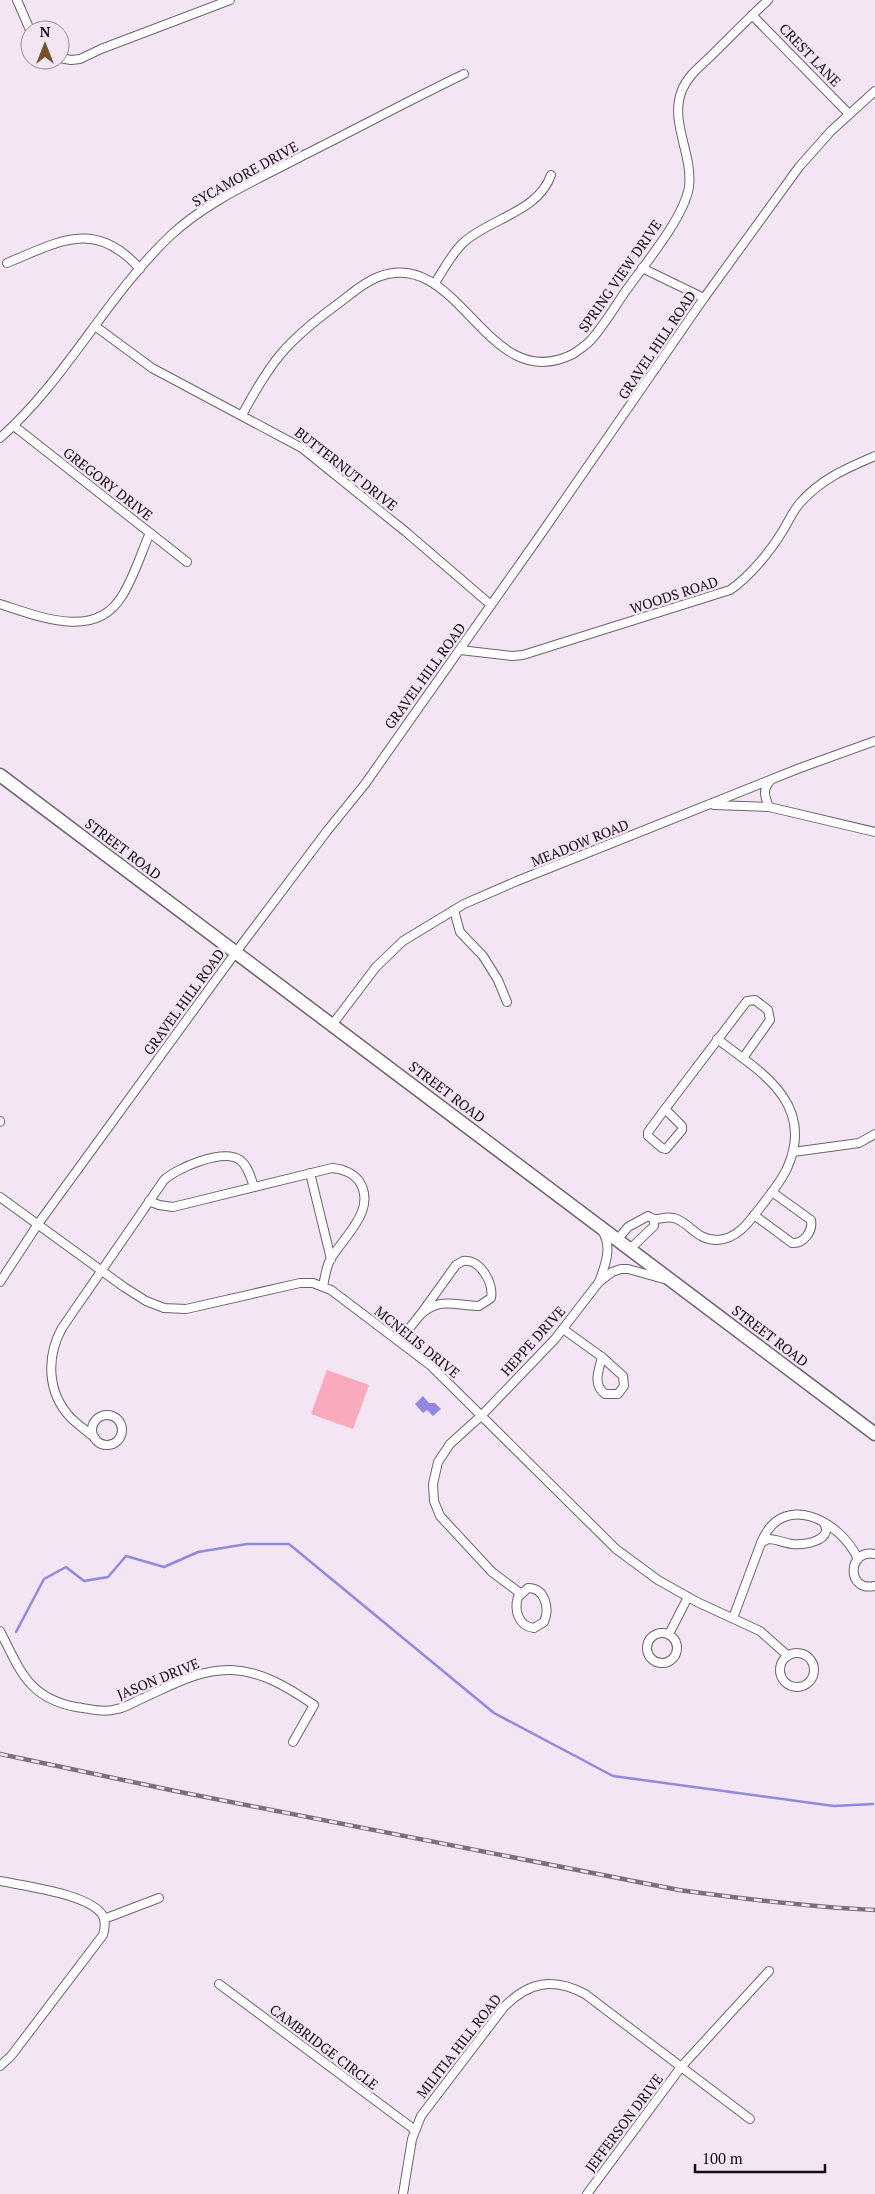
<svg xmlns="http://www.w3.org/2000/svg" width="875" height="2194" font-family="'PT Serif',serif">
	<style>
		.green { fill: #f9aabc }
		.water { fill: #9189dd }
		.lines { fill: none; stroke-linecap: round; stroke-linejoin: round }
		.stream { stroke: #9189dd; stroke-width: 2.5 }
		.street-casing { stroke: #6e626e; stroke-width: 10 }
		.primary-casing { stroke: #6e626e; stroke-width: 15 }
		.street { stroke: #fff; stroke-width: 8 }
		.primary { stroke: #fff; stroke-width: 12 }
		.rail-casing { stroke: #797079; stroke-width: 4.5 }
		.rail { stroke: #f3e5f3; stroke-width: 2.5; stroke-dasharray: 8; stroke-linecap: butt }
		.labels { text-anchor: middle; stroke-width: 5; stroke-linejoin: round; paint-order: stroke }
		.street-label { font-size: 14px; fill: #100b10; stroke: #f3e5f3 }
	</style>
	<rect width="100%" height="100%" fill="#f3e5f3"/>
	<polygon class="green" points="327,1370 369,1385 353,1429 311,1414"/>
	<polygon class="water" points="423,1396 429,1403 435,1403 441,1409 433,1416 427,1410 423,1413 415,1404"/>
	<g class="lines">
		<polyline class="stream" points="16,1632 44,1579 66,1567 84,1581 108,1577 126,1556 164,1567 198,1552 247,1544 289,1544 494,1713 613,1776 834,1806 873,1804"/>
		<g class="street-casing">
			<g id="street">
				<polyline points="17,0 30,30"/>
				<polyline points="752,15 849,114"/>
				<polyline points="60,58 71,60 80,59 101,49 230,0"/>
				<path d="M7,263c51,-21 88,-45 133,6"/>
				<polyline points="642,268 704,298"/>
				<path d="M435,283c9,-14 17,-30 29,-41 27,-24 74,-30 87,-67"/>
				<polyline points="95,326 152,368 302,448 406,532 491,605"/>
				<path d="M242,415c29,-54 44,-73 93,-109 14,-10 27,-23 43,-29 82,-32 108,121 195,77 6,-4 12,-8 17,-13 13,-14 24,-33 35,-49 19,-27 59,-74 64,-105 4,-34 -20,-65 -7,-97 6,-15 20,-25 31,-36 18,-18 36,-36 55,-54"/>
				<polyline points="14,426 187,562"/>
				<path d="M0,438c66,-58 106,-141 170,-202 37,-35 87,-56 132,-80 54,-27 108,-56 162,-82"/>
				<path d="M0,604c38,12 95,37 122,-8 12,-19 19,-43 28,-63"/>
				<path d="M460,650l52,6 11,-1 207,-65c19,-13 40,-38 52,-58 6,-9 10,-20 18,-29 21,-24 47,-35 75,-47"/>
				<path d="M714,805l55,2c-4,-10 -7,-17 1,-26"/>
				<polyline points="769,807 875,832"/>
				<polyline points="454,910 460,932 483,956 498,980 507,1002"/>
				<polyline points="332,1025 376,967 403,941 464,904 517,881 800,768 875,741"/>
				<polyline points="665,1109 747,1001 755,1000 768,1010 770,1020 743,1058"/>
				<polygon points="665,1109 682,1126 682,1130 666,1149 662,1148 648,1136 648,1132"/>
				<polyline points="0,1121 0,1122"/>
				<polyline points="793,1152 859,1143 875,1134"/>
				<polyline points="310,1173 331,1259"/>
				<polyline points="0,1197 124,1287 146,1301 164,1308 186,1309 300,1283 313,1283 331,1290 430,1365 616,1549 658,1580 697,1602 760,1631 787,1655"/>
				<path d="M149,1201l10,4 14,2 159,-39c11,1 20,4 27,13 19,29 -16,56 -29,79 -4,8 -5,17 -7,26"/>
				<path d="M754,1215l38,28c12,1 21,-12 19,-23l-39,-28"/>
				<path d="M617,1240l11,-13 20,-11c2,1 4,3 7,3 8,0 13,-4 22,0 15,7 21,21 40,21 22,-1 34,-21 46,-36 9,-12 20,-25 25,-38 27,-63 -28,-95 -71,-127"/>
				<polyline points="630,1249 654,1226 654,1219"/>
				<path d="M463,1261c16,-3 31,21 28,37l-12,8c-24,0 -38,-10 -59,9l36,-50z"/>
				<polyline points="0,1282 38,1224 236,952 327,831 365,784 541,534 704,298 799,167 831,131 875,91"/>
				<path d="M599,1282c6,-16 14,-36 3,-51"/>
				<polyline points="563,1329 602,1357"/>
				<polyline points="399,1341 420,1315"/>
				<path d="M602,1357l21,19 1,10 -6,8h-13c-13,-10 -6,-24 -3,-37z"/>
				<circle cx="107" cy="1430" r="15"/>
				<path d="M95,1438c-8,-7 -17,-13 -24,-20 -24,-25 -25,-61 -9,-90l102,-148c13,-12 59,-32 76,-20 8,6 11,18 14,27"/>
				<path d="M761,1543c21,-53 79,-23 97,16"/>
				<path d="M875,1554c-27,-6 -30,38 0,32"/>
				<path d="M528,1588c17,0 22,20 16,34l-10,6c-16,-2 -20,-18 -16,-31z"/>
				<polyline points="520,1593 492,1572 440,1516 434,1501 433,1484 438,1462 450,1444 482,1415 555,1339 599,1282 612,1272 621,1269 628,1269 664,1279"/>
				<path d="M733,1618l28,-75 7,-4c9,0 16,4 24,5 12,1 42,-3 32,-21"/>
				<path d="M0,1631c20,39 28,67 76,76 14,2 27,6 41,2 8,-1 17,-7 24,-10 29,-13 58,-30 90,-29 31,1 58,18 83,35l-21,37"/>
				<circle cx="662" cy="1648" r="15"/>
				<polyline points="669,1634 688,1597"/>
				<circle cx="797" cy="1670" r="17"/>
				<path d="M0,1881c24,5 91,13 103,35 3,6 2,12 0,19l-92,121 -11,10"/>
				<polyline points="104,1919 159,1898"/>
				<polyline points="219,1984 415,2130"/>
				<path d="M403,2194l9,-55 9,-23 83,-109c24,-25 49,-30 81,-13l165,125"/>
				<polyline points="587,2194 681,2067 769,1971"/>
			</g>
		</g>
		<g class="primary-casing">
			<polyline id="primary" points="0,775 875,1434"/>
		</g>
		<use href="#street" class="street"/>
		<use href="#primary" class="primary"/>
		<g class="rail-casing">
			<path id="rail" d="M0,1754l180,38 499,98c65,9 130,17 196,20"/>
		</g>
		<use href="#rail" class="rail"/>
	</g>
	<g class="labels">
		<g class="street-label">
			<text transform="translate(810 55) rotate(46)" y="5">CREST LANE</text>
			<text transform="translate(245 174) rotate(-29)" y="5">SYCAMORE DRIVE</text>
			<text transform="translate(620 276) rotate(-55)" y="5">SPRING VIEW DRIVE</text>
			<text transform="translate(657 345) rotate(-56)" y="5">GRAVEL HILL ROAD</text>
			<text transform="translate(346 469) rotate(38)" y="5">BUTTERNUT DRIVE</text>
			<text transform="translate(108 484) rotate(38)" y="5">GREGORY DRIVE</text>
			<text transform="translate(674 595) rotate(-18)" y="5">WOODS ROAD</text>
			<text transform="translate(425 676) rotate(-54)" y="5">GRAVEL HILL ROAD</text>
			<text transform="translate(580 843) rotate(-22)" y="5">MEADOW ROAD</text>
			<text transform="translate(123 849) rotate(37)" y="5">STREET ROAD</text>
			<text transform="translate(184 1002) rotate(-54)" y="5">GRAVEL HILL ROAD</text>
			<text transform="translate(447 1092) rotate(37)" y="5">STREET ROAD</text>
			<text transform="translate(770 1336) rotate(37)" y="5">STREET ROAD</text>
			<text transform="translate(533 1341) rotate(-48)" y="5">HEPPE DRIVE</text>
			<text transform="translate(417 1342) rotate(39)" y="5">MCNELIS DRIVE</text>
			<text transform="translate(158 1679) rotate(-22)" y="5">JASON DRIVE</text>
			<text transform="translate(459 2046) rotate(-52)" y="5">MILITIA HILL ROAD</text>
			<text transform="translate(324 2047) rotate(37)" y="5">CAMBRIDGE CIRCLE</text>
			<text transform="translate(624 2123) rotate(-53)" y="5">JEFFERSON DRIVE</text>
		</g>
	</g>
	<g transform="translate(45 45)"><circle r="24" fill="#f3e5f3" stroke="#988e98"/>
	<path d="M0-4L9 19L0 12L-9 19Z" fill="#76502c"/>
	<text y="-8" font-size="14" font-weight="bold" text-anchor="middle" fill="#100b10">N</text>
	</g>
	<path d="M695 2164v8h130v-8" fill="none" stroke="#100b10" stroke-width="2.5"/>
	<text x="702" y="2164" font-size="15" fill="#100b10" stroke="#f3e5f3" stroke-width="4" paint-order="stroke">100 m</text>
</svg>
